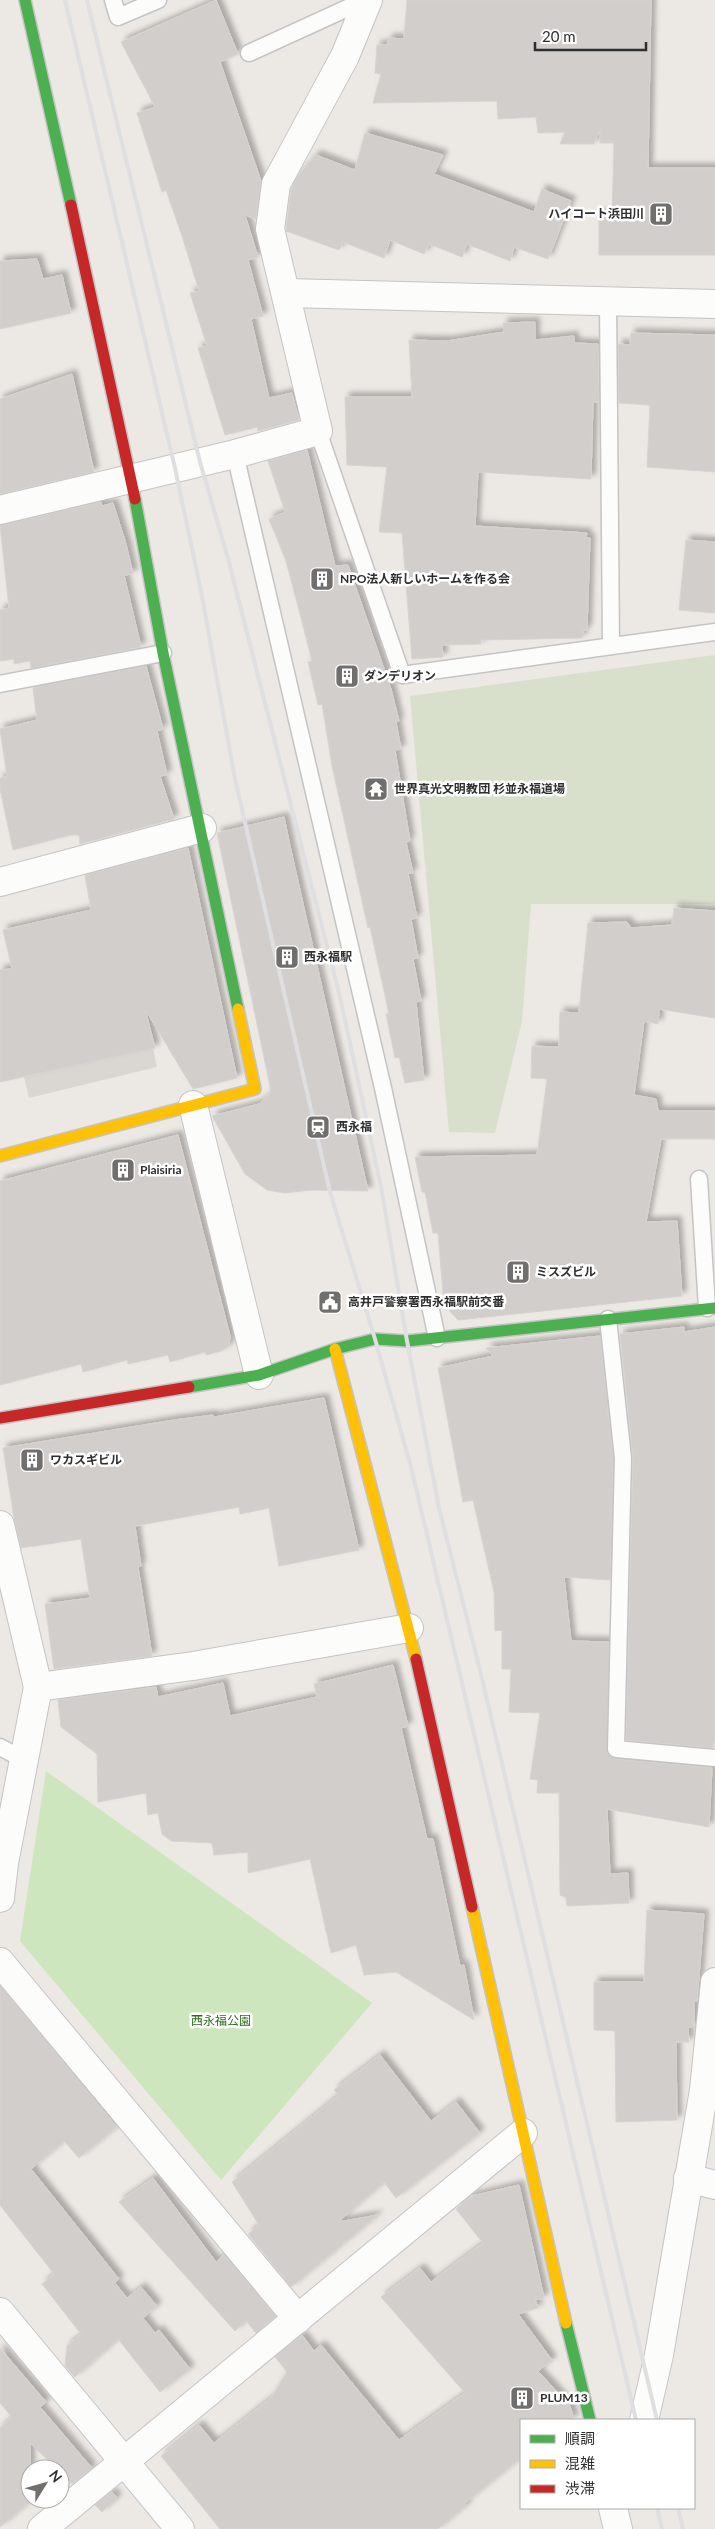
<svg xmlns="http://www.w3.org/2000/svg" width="715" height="2529" font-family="Lato,'Noto Sans JP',sans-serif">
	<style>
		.green { fill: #cee6be }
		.cemetery { fill: #d8e0cc }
		.plaza { fill: #dad6d2 }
		.building { fill: #d1cecb; stroke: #d7d4d0; filter: url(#shadow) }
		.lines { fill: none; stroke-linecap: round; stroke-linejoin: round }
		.lane-casing { stroke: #c5c4c5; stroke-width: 19 }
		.street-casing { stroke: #c5c4c5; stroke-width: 30 }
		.fast-casing { stroke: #c5c4c5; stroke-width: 14 }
		.slow-casing { stroke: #c5c4c5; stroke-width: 14 }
		.jam-casing { stroke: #c5c4c5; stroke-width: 14 }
		.lane { stroke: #fcfcfb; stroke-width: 16 }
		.street { stroke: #fcfcfb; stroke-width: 28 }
		.fast { stroke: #4caf50; stroke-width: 11 }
		.slow { stroke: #ffc107; stroke-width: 11 }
		.jam { stroke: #c62828; stroke-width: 11 }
		.rail { stroke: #dfdfe1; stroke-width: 4 }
		.labels { text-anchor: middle; stroke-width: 5; stroke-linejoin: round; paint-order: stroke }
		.poi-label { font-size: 12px; font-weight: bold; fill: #2e2e2e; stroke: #fff; text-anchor: start }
		.park-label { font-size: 12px; fill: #2c6e1b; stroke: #fff }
	</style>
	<defs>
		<filter id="shadow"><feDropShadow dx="4.5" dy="-4.5" stdDeviation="2.5" flood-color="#0004"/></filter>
	</defs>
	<rect width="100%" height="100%" fill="#ece8e4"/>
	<polygon class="green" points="46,1771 372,2003 221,2180 20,1941"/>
	<polygon class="cemetery" points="715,655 715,904 531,904 522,1021 495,1133 449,1132 410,696"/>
	<polygon class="plaza" points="153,1048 157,1067 29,1098 24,1077"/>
	<g class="building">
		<polygon points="216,0 238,54 220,62 261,181 256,219 245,215 258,257 248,260 263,316 251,319 269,398 292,393 299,420 258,431 257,427 225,435 198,348 207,346 190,293 199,291 182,236 166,190 162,192 137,113 155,107 121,42"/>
		<polygon points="407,0 651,0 648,168 715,168 715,255 599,255 599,213 612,218 614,143 600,143 600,129 594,144 560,144 565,132 538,133 536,117 498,119 497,101 373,103 381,74 375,73 377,45 387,45 389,38 404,39"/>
		<polygon points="365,133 443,155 434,174 534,212 542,189 571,201 548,259 514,247 510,261 467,244 462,257 429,244 424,254 390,240 384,258 343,242 339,250 286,231 291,189 297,177 316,155 355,170"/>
		<polygon points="37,259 43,279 62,275 71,313 0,329 0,261"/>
		<polygon points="535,322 535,340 574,336 574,343 598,344 599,402 593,402 591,479 478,472 475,526 587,533 586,538 590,538 587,630 583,630 582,638 481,640 481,644 442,645 443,657 412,659 402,533 379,532 387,467 347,465 345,397 412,397 409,340 447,341 504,332 503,323"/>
		<polygon points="631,333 715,335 715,472 647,467 650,405 619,403 618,344 630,345"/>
		<polygon points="72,374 94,472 0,494 0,399"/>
		<polygon points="307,450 335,566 348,565 391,689 399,721 396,722 401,749 395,750 410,841 406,842 413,873 408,873 417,918 411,919 418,958 413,959 421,1001 416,1002 424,1080 405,1083 399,1057 395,1058 386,1014 389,1014 370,927 368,928 332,766 322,704 318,705 308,662 312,661 301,618 286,561 269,519 285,512 268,461"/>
		<polygon points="101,502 102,506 113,503 126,544 133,574 124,575 141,647 31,668 30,661 14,664 14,659 0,661 0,610 9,608 0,525"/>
		<polygon points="686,540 715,542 715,613 679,610"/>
		<polygon points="146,666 163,729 157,731 167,775 160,776 174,819 80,844 79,835 71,835 13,850 0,789 0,778 7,777 0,729 37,720 33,688"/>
		<polygon points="284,817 290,846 368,1191 310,1190 285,1193 267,1190 245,1174 212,1116 259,1104 270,1094 270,1086 217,833"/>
		<polygon points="188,848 237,1078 193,1089 145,1009 155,1048 0,1082 0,970 12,969 3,930 91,910 85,875"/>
		<polygon points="674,908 715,911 715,1018 659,1009 658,1024 644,1021 634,1095 656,1099 658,1111 715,1111 715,1139 661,1139 646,1222 677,1221 682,1296 458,1320 444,1305 438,1233 433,1233 425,1192 422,1192 415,1157 537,1155 547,1079 531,1078 532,1046 559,1047 560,1012 579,1013 588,923 627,922 631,928 672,925"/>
		<polygon points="178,1135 230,1336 229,1346 221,1351 206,1355 205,1352 170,1362 168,1355 128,1364 127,1360 83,1372 81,1364 0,1385 0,1181"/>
		<polygon points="684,1327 684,1332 715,1327 715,1735 713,1748 626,1740 633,1458 620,1334"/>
		<polygon points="600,1336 613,1458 610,1580 564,1577 571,1641 609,1642 607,1754 615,1759 712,1768 709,1827 607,1809 610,1874 628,1873 629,1903 567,1906 566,1898 560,1895 559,1793 537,1793 538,1780 530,1779 540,1713 509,1712 511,1669 502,1669 502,1630 495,1631 494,1592 473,1500 463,1502 438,1368 493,1356 486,1348"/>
		<polygon points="324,1398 359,1550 279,1566 269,1508 240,1514 239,1507 135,1526 141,1566 138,1567 152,1656 54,1669 45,1604 90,1598 81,1539 21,1548 14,1518 3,1448 174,1420 213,1415 214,1417"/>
		<polygon points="393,1665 408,1726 401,1728 427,1839 433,1839 460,1966 464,1965 474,2020 396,1972 364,1975 356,1945 331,1953 310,1859 248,1873 248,1852 214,1855 212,1843 171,1841 162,1834 158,1813 148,1815 146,1793 98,1802 97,1754 61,1727 58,1700 156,1687 158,1697 223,1683 230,1716 317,1697 314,1684"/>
		<polygon points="647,1910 704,1914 697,2001 694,2001 694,2026 688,2028 689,2042 676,2042 677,2120 616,2122 615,2031 594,2030 594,1982 644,1982"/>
		<polygon points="0,1986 117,2127 79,2158 64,2141 31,2169 119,2279 115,2283 127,2298 141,2287 157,2306 143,2318 155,2333 159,2330 190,2369 160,2392 118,2339 75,2377 65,2366 67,2346 81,2334 42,2284 54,2274 0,2205"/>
		<polygon points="380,2055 431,2121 456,2102 480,2133 396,2198 384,2182 338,2222 378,2215 291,2287 248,2234 259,2225 232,2182 339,2095 334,2090"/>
		<polygon points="153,2178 216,2262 224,2255 276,2316 256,2333 246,2321 235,2331 119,2202"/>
		<polygon points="519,2185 544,2298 535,2300 538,2308 518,2314 552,2360 538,2371 570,2406 574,2420 521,2420 521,2458 465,2503 467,2505 438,2529 220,2529 161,2456 199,2425 214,2443 271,2398 287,2372 275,2357 302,2335 314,2351 321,2345 399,2440 465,2393 381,2297 420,2268 431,2282 483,2243 456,2209 472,2196"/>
		<polygon points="0,2348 46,2402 40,2407 92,2468 72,2484 60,2472 60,2469 57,2469 30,2443 30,2502 0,2527 0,2428 12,2417 0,2403"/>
		<polygon points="112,2492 117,2498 102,2512 95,2505"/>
	</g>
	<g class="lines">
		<g class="lane-casing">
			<g id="lane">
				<polyline points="113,0 118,17 158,0"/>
				<polyline points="249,53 365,0"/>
				<polyline points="608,303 611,645"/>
				<polyline points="318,431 402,675 715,632"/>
				<polyline points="235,454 383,1088 437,1338"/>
				<polyline points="0,684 163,653"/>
				<polyline points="699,1179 707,1308"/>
				<polyline points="608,1319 623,1458 616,1749 715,1758"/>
				<polyline points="0,1747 24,1760"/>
			</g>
		</g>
		<g class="street-casing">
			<g id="street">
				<polyline points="287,293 715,304"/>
				<polyline points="0,510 235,454 318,431 270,229 276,184 345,56 368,0"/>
				<polyline points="0,882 202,828"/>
				<polyline points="193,1105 259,1375"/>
				<polyline points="0,1525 38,1687 4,1863 0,1898"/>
				<polyline points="38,1687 193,1666 409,1628"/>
				<polyline points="0,1962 298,2319"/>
				<polyline points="688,2178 715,2185"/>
				<polyline points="0,2312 180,2529"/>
				<polyline points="644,2420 659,2355 704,2090 715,1982"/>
				<polyline points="613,2508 618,2529"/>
				<polyline points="42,2529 523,2133"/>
			</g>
		</g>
		<g class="fast-casing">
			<g id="fast">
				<polyline points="25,0 71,205"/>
				<polyline points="135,499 163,653 238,1009"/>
				<polyline points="189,1387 259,1375 335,1349 375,1339 407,1341 715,1308"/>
				<polyline points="566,2323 590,2420"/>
			</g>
		</g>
		<g class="slow-casing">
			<g id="slow">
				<polyline points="0,1156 255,1089 238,1009"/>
				<polyline points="335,1349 416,1659"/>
				<polyline points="472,1907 566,2323"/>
			</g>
		</g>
		<g class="jam-casing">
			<g id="jam">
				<polyline points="71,205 135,499"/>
				<polyline points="0,1418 189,1387"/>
				<polyline points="416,1659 472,1907"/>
			</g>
		</g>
		<use href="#lane" class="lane"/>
		<use href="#street" class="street"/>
		<use href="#fast" class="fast"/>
		<use href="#slow" class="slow"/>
		<use href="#jam" class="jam"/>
		<g class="rail">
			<polyline points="65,0 175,468 201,591 235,779 330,1192 375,1339 411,1467 636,2420"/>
			<polyline points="87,0 200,462 229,562 340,997 382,1192 407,1341 439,1508 479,1666 657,2420"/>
			<polyline points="657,2508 662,2529"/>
			<polyline points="678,2508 683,2529"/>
		</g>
	</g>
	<defs>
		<g id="building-square" transform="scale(1.25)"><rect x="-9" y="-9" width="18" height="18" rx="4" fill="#706f6e" stroke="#fff"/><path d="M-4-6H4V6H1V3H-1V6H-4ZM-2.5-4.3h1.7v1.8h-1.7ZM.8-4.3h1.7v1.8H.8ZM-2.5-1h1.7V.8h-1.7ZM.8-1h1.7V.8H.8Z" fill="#fff"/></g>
		<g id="temple-square" transform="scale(1.25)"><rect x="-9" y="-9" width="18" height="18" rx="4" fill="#706f6e" stroke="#fff"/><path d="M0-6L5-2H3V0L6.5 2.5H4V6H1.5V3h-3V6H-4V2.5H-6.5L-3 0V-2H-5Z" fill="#fff"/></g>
		<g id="station-square" transform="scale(1.25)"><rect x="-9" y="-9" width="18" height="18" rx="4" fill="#706f6e" stroke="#fff"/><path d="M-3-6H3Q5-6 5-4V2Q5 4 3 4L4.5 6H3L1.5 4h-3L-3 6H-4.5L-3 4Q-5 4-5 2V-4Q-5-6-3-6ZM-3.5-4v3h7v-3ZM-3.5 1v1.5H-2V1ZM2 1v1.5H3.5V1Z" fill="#fff"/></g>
		<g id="civic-square" transform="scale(1.25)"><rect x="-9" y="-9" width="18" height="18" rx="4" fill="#706f6e" stroke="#fff"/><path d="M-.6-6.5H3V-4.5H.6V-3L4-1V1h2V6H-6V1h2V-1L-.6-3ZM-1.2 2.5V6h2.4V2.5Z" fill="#fff"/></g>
	</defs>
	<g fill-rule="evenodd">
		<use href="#building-square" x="661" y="214"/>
		<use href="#building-square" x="322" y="579"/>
		<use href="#building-square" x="347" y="676"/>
		<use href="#temple-square" x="376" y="789"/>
		<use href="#building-square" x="287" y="957"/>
		<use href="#station-square" x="318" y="1127"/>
		<use href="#building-square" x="123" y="1170"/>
		<use href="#building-square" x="518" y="1272"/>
		<use href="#civic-square" x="330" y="1302"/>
		<use href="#building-square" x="32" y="1460"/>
		<use href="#building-square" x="522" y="2398"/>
	</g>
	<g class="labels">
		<g class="poi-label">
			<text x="644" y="218" text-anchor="end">ハイコート浜田川</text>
			<text x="340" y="583">NPO法人新しいホームを作る会</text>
			<text x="364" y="680">ダンデリオン</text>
			<text x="394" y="793">世界真光文明教団 杉並永福道場</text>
			<text x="304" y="961">西永福駅</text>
			<text x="336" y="1131">西永福</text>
			<text x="140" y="1174">Plaisiria</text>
			<text x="536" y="1276">ミスズビル</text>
			<text x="348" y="1306">高井戸警察署西永福駅前交番</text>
			<text x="50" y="1464">ワカスギビル</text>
			<text x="540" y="2402">PLUM13</text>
		</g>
		<g class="park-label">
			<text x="221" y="2025">西永福公園</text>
		</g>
	</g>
	<rect x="520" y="2419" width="175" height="90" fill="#ffffff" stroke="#ababab"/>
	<rect x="530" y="2435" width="25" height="8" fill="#4caf50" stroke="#ababab"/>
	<text x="565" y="2444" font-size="15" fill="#2e2e2e">順調</text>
	<rect x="530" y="2460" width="25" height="8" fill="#ffc107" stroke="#ababab"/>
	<text x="565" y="2469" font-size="15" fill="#2e2e2e">混雑</text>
	<rect x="530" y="2485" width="25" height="8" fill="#c62828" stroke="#ababab"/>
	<text x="565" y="2494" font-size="15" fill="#2e2e2e">渋滞</text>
	<g transform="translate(45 2484) rotate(53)"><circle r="24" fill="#ffffff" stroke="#ababab"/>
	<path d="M0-4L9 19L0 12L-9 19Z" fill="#706f6e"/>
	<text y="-8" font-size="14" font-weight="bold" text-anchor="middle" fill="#2e2e2e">N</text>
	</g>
	<path d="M535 42v8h111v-8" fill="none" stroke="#2e2e2e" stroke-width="2.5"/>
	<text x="542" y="42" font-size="15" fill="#2e2e2e" stroke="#ffffff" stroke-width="4" paint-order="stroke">20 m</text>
</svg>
